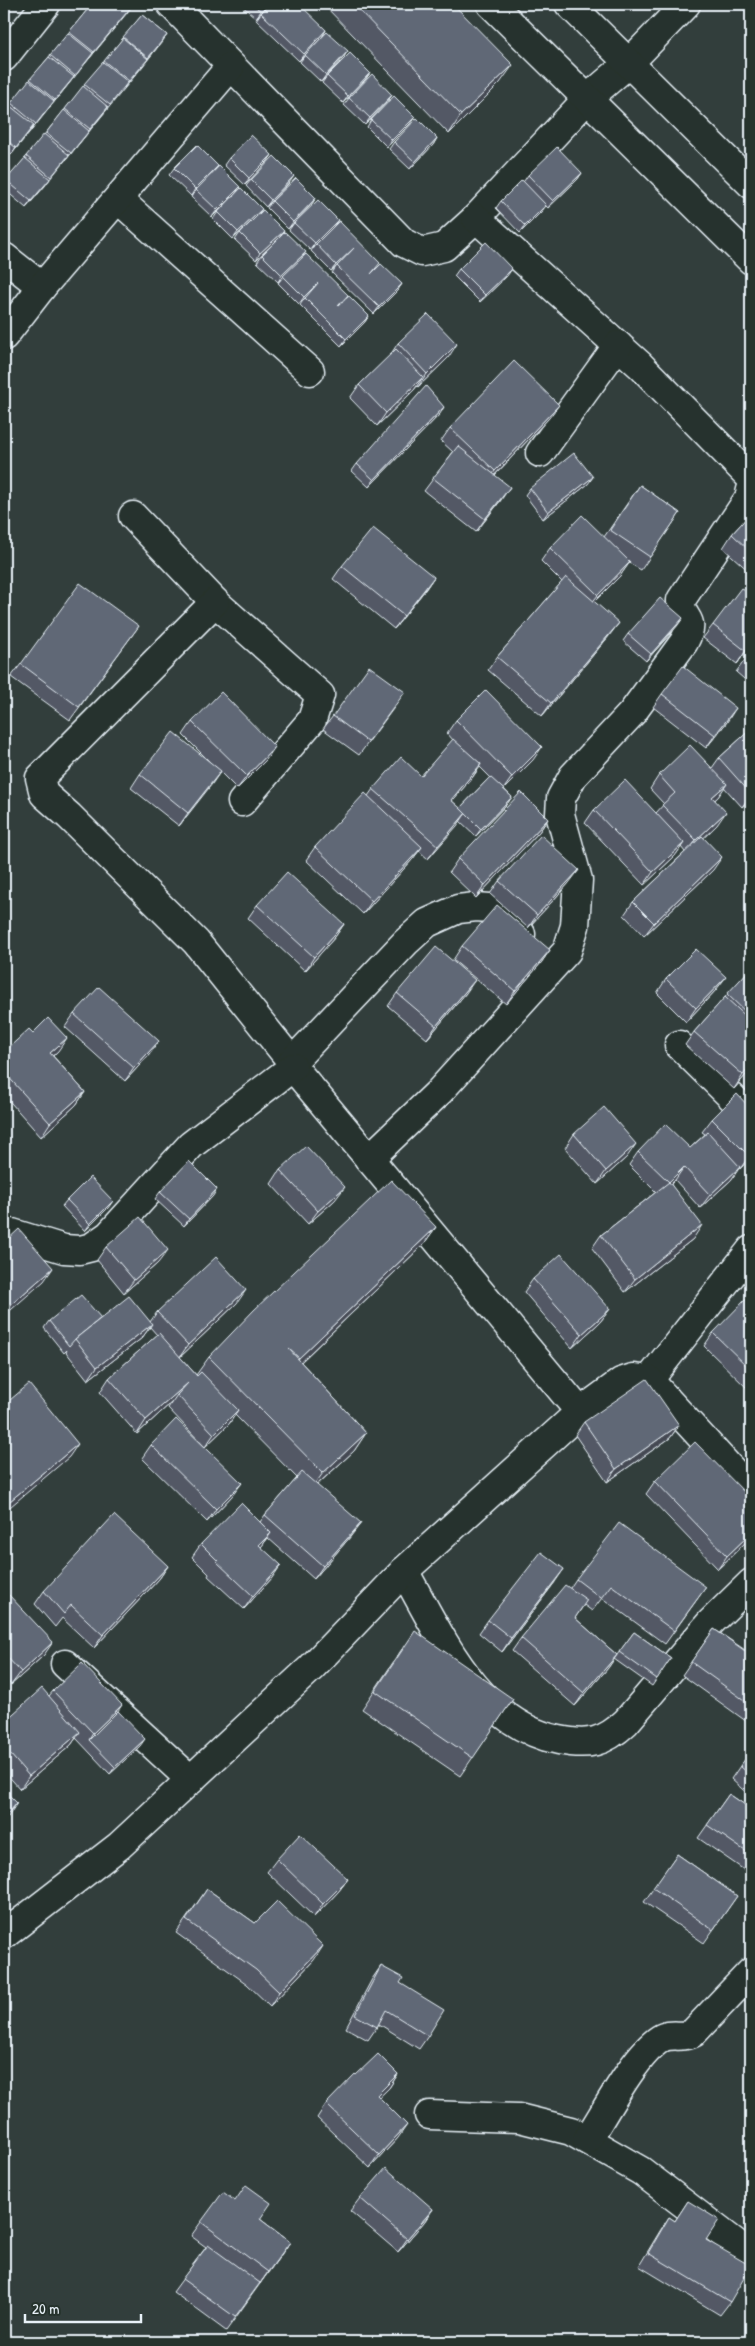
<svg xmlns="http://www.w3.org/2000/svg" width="755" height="2346" font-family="'Patrick Hand',sans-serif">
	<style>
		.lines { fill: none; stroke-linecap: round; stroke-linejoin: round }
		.minor-casing { stroke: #e8f1f8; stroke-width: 31 }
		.minor { stroke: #26332d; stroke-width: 28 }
		.wall { fill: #535965; stroke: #e8f1f8; fill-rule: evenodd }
		.shaded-wall { fill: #444953; stroke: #e8f1f8 }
		.building { fill: #616876; stroke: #e8f1f8 }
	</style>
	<rect width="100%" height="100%" fill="#323e3c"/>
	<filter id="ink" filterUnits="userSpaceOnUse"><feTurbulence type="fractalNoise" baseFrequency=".02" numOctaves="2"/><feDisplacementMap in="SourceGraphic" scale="10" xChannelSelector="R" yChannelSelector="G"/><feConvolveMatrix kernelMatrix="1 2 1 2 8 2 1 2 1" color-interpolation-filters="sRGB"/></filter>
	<g filter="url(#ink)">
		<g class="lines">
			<g class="minor-casing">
				<g id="minor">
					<polyline points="171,4 404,243 422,252 444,247 476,218 587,99 629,63 686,4"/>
					<polyline points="491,4 751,260"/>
					<polyline points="569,4 751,184"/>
					<polyline points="4,57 46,4"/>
					<polyline points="118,199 310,371"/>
					<polyline points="476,218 640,365 751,478"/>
					<polyline points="4,257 42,287"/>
					<polyline points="4,336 42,287 230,67"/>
					<polyline points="540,453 618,345"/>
					<polyline points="133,516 215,602 320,695 312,720 242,802"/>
					<polyline points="215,602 40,778 44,794 69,816 196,942 292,1062 293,1067 580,1412"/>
					<polyline points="679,1045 751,1116"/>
					<polyline points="292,1062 406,942 427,923 458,909 476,907 490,908 521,934"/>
					<path d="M369,1159l70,-67 128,-141 8,-25 3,-46 -18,-66 1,-16 12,-22 59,-63 52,-71c14,-26 -4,-20 -3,-42l68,-102 2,-8"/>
					<polyline points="4,1235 12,1233 64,1249 80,1250 92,1247 109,1235 191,1145 293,1067"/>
					<polyline points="649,1380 751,1250"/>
					<path d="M404,1571c37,65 74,153 155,169 29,6 45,3 67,-18l84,-99 41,-40"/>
					<polyline points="65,1664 191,1780"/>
					<polyline points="4,1935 119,1846 311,1668 404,1571 580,1412 621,1382 633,1378 649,1380 751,1491"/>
					<polyline points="429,2115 519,2118 571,2131 641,2171 751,2255"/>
					<path d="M587,2140c18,-27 47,-84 73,-101 11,-7 23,0 33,-6l58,-61"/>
				</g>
			</g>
			<use href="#minor" class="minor"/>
		</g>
		<g class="wall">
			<polygon points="92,4 132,6 11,155 4,149 4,112"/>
			<polygon points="240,4 269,4 256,18"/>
			<polygon points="323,4 453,4 500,83 449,134"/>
			<polygon points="261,13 326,30 322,37 299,61 256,20"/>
			<polygon points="142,15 167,35 143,66 26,208 4,189 4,184"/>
			<polygon points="348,51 343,58 321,82 300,62 305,55"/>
			<polygon points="370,73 365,80 343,103 322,83 327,76"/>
			<polygon points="392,95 387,102 365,125 344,105 349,98"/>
			<polygon points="371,120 410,124 387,147 367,127"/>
			<polygon points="437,138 433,145 410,169 389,149 394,142"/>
			<polygon points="272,155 267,162 245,185 224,165 229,158"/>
			<polygon points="218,166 213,172 235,194 212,217 191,197 196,190 203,183 191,196 169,175 174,168"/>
			<polygon points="582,173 577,180 548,208 546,206 541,212 520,233 496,208 501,201 524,181 528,175"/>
			<polygon points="251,180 289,183 266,207 246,186"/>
			<polygon points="316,198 311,205 288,229 267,208 272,201"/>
			<polygon points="262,209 257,216 233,239 213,219 218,212"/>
			<polygon points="338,220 333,227 376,269 402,284 397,291 374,314 332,273 336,267 331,271 311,251 315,245 310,250 289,230 294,223"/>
			<polygon points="284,231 279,238 256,260 235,240 240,233"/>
			<polygon points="262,255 301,259 345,299 369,316 364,323 341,346 300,305 304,299 299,304 278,283 283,277 278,282 257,262"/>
			<polygon points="459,269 507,276 480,302 454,276"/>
			<polygon points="398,343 448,358 418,387 417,386 414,390 377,426 350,398 359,385 389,357"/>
			<polygon points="440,414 369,487 352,471 357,464"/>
			<polygon points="549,418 495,475 501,500 476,532 424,491 453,452 441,441 450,428"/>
			<polygon points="588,484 543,519 525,495 530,488"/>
			<polygon points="640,485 680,513 641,570 629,563 620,576 594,602 609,636 542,716 488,670 497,657 562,582 541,561 550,548 604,537"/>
			<polygon points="751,513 751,573 723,548 732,534"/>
			<polygon points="342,566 434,577 425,590 394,629 333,579"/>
			<polygon points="751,595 751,644 737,664 703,638 713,625"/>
			<polygon points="678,625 646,661 623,641 628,634"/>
			<polygon points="139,626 70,720 11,677 21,664"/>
			<polygon points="751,652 751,685 736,672"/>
			<polygon points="662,694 727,722 706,748 653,707"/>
			<polygon points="396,705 359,755 323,729 333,716"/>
			<path d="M456,720l77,40 -29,29 8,8 -5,7 -31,32 -16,-15 -32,38 -9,-8 -7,9 -49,54 -57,-54 9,-13 53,-51 5,-7 48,-13 32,-36 -6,-7zM480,767l10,10 -30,31 -8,-7 20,-23z"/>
			<polygon points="192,722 266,760 237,789 220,772 179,826 131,788 140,774 210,762 183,735"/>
			<polygon points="751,729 751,799 742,807 724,787 718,797 715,800 717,825 703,838 713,870 644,936 624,915 633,902 685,852 681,847 675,856 644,885 585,823 594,810 656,813 664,804 650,789 659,775 712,768 719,758"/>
			<polygon points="548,819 539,832 476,898 449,872 458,859"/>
			<polygon points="499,881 569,883 528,928 490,894"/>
			<polygon points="257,905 344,924 335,937 305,971 248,918"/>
			<polygon points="462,946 550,950 541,963 506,1004 453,960"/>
			<polygon points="751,968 751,1069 734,1089 685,1045 694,1032"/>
			<polygon points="666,979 716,990 686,1022 657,993"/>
			<polygon points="397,993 466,993 427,1039 388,1006"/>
			<polygon points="74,1014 150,1054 125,1081 65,1027"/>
			<polygon points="33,1033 58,1051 53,1056 85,1092 76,1105 41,1137 4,1095 4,1052"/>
			<polygon points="751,1109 751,1157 740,1169 739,1168 731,1180 700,1208 675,1180 671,1184 693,1239 625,1292 592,1248 601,1235 656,1192 629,1165 638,1152 690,1148 705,1134 702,1132 712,1119"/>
			<polygon points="574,1134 627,1157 597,1184 565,1148"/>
			<polygon points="280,1170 335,1200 308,1224 271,1184"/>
			<polygon points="160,1192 213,1196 184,1226 155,1199"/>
			<polygon points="67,1200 108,1208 85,1231 62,1206"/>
			<polygon points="436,1227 423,1245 301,1362 366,1433 354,1451 317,1485 351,1536 314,1579 268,1538 261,1547 272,1578 244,1609 208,1576 209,1574 192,1557 201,1544 260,1522 265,1515 297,1478 235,1415 229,1424 205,1447 168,1408 172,1402 137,1434 100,1392 109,1378 157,1335 150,1327 142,1338 88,1380 66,1352 67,1350 64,1353 44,1328 49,1321 101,1318 150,1322 157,1312 237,1303 180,1357 197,1376 196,1375 209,1357"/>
			<polygon points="106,1247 158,1263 124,1293 97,1260"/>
			<polygon points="533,1279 610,1309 600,1322 572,1348 524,1292"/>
			<polygon points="751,1300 751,1392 704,1346 713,1333"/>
			<polygon points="584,1422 679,1425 670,1438 607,1482 575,1435"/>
			<polygon points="151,1445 232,1496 207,1522 142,1458"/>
			<polygon points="655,1481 751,1499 751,1537 718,1569 646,1494"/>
			<polygon points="168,1566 159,1579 94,1648 62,1618 55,1627 35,1604 44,1591"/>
			<polygon points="576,1579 706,1587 665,1644 602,1598 592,1611 584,1605 575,1618 617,1655 634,1632 671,1658 652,1686 614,1659 608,1668 575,1706 512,1651 521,1638 570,1588"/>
			<polygon points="555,1582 502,1652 479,1633 488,1620"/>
			<polygon points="4,1598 44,1655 11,1685 4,1677"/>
			<polygon points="714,1629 748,1652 751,1648 751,1722 750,1724 682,1675"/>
			<polygon points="402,1649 513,1699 460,1776 362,1709"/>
			<polygon points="53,1691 118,1711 140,1746 110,1774 76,1738 71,1745 20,1789 4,1771 4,1722 49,1696"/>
			<polygon points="751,1752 751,1797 731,1779 740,1766"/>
			<polygon points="729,1794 751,1809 751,1865 747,1872 698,1838"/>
			<polygon points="677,1854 737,1896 704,1943 644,1902"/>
			<polygon points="277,1859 348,1879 338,1892 314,1917 267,1872"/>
			<polygon points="207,1889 255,1923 314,1960 270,2006 247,1984 176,1933"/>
			<polygon points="381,1966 400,1983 428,2036 419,2049 379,2024 368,2040 346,2028 372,1979"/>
			<polygon points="398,2074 389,2088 379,2097 398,2138 370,2168 317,2118 326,2104 356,2075"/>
			<polygon points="360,2198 433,2209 424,2222 398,2252 350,2211"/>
			<polygon points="688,2201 706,2240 730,2302 720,2315 639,2266 660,2231 669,2217 675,2221"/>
			<polygon points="260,2219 290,2242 226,2331 173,2292 206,2247 191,2236 201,2222"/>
		</g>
		<g class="shaded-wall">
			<polygon points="268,4 269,4 256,18 261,11"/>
			<polygon points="132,6 127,13 89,59 94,52"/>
			<polygon points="326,30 322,37 299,61 304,54"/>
			<polygon points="167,35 162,42 124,88 129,81"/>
			<polygon points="348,51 343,58 321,82 326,75"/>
			<polygon points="93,53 88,60 31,131 36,124"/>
			<polygon points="513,65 500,83 449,134 461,115"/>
			<polygon points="370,73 365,80 343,103 348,96"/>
			<polygon points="392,95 387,102 365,125 370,118"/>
			<polygon points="108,107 103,114 66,160 71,153"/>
			<polygon points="415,117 410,124 387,147 392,140"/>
			<polygon points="34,125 29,132 11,155 16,148"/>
			<polygon points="437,138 433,145 410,169 415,162"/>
			<polygon points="272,155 267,162 245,185 249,178"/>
			<polygon points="218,166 213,173 191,196 195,189"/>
			<polygon points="582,173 577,180 548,208 553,201"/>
			<polygon points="294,176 289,183 266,207 271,200"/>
			<polygon points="50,179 45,186 26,208 31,201"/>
			<polygon points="240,187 235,194 212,217 217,210"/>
			<polygon points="316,198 311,205 288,229 293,222"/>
			<polygon points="546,205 541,212 520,233 525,226"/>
			<polygon points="262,209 257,216 233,239 238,232"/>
			<polygon points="338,220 333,227 310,250 315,243"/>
			<polygon points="284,231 279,238 256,260 260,253"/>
			<polygon points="354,248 350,255 331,271 336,265"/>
			<polygon points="306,252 301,259 278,282 282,275"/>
			<polygon points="512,269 507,276 480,302 485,295"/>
			<polygon points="318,283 313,290 299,304 304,297"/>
			<polygon points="402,284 397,291 374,314 379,307"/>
			<polygon points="369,316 364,323 341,346 346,339"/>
			<polygon points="457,344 448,358 418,387 427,374"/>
			<polygon points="423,377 414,390 377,426 386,413"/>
			<polygon points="559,405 549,418 486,484 495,471"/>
			<polygon points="444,407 440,414 369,487 374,480"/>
			<polygon points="593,477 588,484 543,519 548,512"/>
			<polygon points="510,487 501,500 476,532 485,519"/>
			<polygon points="630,562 620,576 588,608 598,595"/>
			<polygon points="434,577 425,590 394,629"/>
			<polygon points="683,618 678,625 646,661 651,654"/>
			<polygon points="619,623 609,636 542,716 551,703"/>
			<polygon points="751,643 751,644 737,664"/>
			<polygon points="736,708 727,722 706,748 715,735"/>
			<polygon points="275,747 266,760 237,789 247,776"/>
			<polygon points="542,747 533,760 503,790 512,777"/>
			<polygon points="481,764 472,778 442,813 451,800"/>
			<polygon points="221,771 212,784 179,826 188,813"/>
			<polygon points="727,784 718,797 703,810 712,797"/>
			<polygon points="751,794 751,799 742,807"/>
			<polygon points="512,797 507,804 476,836 481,829"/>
			<polygon points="726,812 717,825 687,854 696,840"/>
			<polygon points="466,813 457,826 428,859 438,846"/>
			<polygon points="548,819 539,832 476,898 485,885"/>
			<polygon points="684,843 675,856 644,885 653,872"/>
			<polygon points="422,847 412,860 363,914 372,901"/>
			<polygon points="722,857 713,870 644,936 654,923"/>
			<polygon points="579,870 569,883 528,928 537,915"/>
			<polygon points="344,924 335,937 305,971 314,957"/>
			<polygon points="550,950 541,963 506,1004 515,991"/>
			<polygon points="726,977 716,990 686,1022 696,1008"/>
			<polygon points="475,980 466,993 427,1039 436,1026"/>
			<polygon points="67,1038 58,1051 41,1066 50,1053"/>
			<polygon points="159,1041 150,1054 125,1081 134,1068"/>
			<polygon points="751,1066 751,1069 734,1089 743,1075"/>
			<polygon points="85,1092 76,1105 41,1137 50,1123"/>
			<polygon points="636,1144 627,1157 597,1184 606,1171"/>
			<polygon points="751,1153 751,1157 740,1169 749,1156"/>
			<polygon points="684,1167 675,1180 660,1195 669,1182"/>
			<polygon points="740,1167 731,1180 700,1208 710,1195"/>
			<polygon points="345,1187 335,1200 308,1224 318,1211"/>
			<polygon points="217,1189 213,1196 184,1226 189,1219"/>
			<polygon points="113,1201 108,1208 85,1231 90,1224"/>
			<polygon points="702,1225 693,1239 625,1292 635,1279"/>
			<polygon points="436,1227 423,1245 286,1376 299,1358"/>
			<polygon points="168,1250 158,1263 124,1293 134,1280"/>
			<polygon points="53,1268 44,1281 4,1316 4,1313 6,1309"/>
			<polygon points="246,1290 237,1303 179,1358 188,1345"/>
			<polygon points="610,1309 600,1322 572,1348 582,1334"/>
			<polygon points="152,1324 142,1338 88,1380 97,1367"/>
			<polygon points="188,1383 177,1395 172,1402 137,1434 146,1420"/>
			<polygon points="238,1410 229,1424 205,1447 214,1434"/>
			<polygon points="679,1425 670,1438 607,1482 616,1469"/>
			<polygon points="366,1433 354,1451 310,1491 323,1473"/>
			<polygon points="78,1444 69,1457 4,1512 4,1506"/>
			<polygon points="242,1483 232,1496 207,1522 216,1509"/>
			<polygon points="361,1523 351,1536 314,1579 323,1566"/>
			<polygon points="271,1533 262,1546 250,1558 259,1545"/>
			<polygon points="751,1533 751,1537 718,1569 727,1556"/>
			<polygon points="281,1565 272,1578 244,1609 253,1596"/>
			<polygon points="168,1566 159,1579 94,1648 103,1635"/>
			<polygon points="564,1569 555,1582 502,1652 511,1638"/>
			<polygon points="53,1642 44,1655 11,1685 21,1672"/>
			<polygon points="617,1655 608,1668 575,1706 584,1693"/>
			<polygon points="122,1705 113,1718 89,1740 93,1733"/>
			<polygon points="80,1732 71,1745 20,1789 29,1776"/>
			<polygon points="145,1739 140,1746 110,1774 115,1767"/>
			<polygon points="17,1803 8,1817 4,1821 4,1818"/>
			<polygon points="348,1879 338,1892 314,1917 323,1904"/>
			<polygon points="323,1946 314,1960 270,2006 279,1992"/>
			<polygon points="398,2074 389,2088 368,2108 377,2095"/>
			<polygon points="407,2125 398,2138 370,2168 379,2155"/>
			<polygon points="433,2209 424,2222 398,2252 407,2239"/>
			<polygon points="290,2242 281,2255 259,2285 268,2272"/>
		</g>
		<g class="building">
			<polygon points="92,4 129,4 132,6 94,52 69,32"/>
			<polygon points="252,4 268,4 261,11"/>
			<polygon points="270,4 299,4 326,30 304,54 261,13"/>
			<polygon points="353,4 453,4 513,65 461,115"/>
			<polygon points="142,15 167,35 148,58 123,37"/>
			<polygon points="327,32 348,51 326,75 305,55"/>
			<polygon points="68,33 93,53 75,76 50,55"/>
			<polygon points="123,38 148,59 129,81 104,61"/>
			<polygon points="350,53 370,73 348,96 327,76"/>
			<polygon points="49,57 74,77 55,100 30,79"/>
			<polygon points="103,62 128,82 110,105 84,84"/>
			<polygon points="372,74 392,95 370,118 349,98"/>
			<polygon points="29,80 54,101 36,124 11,103"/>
			<polygon points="83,86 108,107 90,129 65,109"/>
			<polygon points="394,96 415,117 392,140 371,120"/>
			<polygon points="9,105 34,125 16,148 4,138 4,112"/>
			<polygon points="64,110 89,131 71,153 46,133"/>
			<polygon points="417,118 437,138 415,162 394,142"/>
			<polygon points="44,134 69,155 51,177 26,156"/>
			<polygon points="251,135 272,155 249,178 229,158"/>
			<polygon points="197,145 218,166 195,189 174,168"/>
			<polygon points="557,147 582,173 553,201 528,175"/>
			<polygon points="274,156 294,176 271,200 251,180"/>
			<polygon points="25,158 50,179 31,201 6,180"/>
			<polygon points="219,166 240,187 217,210 196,190"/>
			<polygon points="296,178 316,198 293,222 272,201"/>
			<polygon points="522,180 546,205 525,226 501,201"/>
			<polygon points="241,188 262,209 238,232 218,212"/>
			<polygon points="318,200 338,220 315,243 294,223"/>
			<polygon points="263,210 284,231 260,253 240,233"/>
			<polygon points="339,221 380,263 371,274 381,264 402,284 379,307 337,266 354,248 336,265 316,244"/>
			<polygon points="285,232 306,252 282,275 262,255"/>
			<polygon points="486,242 512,269 485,295 459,269"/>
			<polygon points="306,254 348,295 338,306 349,296 369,316 346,339 305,298 318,283 304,297 283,276"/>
			<polygon points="428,314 457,344 427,374 398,343"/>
			<polygon points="396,349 423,377 386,413 359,385"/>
			<polygon points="514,361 559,405 495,471 450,428"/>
			<polygon points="426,386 444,407 374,480 357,464"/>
			<polygon points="458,446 510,487 485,519 433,478"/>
			<polygon points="574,453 593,477 548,512 530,488"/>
			<polygon points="640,485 680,513 650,557 610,530"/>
			<polygon points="751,513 751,552 732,534"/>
			<polygon points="582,515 630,562 598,595 550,548"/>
			<polygon points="373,528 434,577 404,616 342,566"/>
			<polygon points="566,577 619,623 551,703 497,657"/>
			<polygon points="80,583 139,626 79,707 21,664"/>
			<polygon points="741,588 751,595 751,643 746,651 713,625"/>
			<polygon points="660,598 683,618 651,654 628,634"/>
			<polygon points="751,652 751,664 746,659"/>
			<polygon points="369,666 405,692 368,742 333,716"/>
			<polygon points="683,666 736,708 715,735 662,694"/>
			<polygon points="486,690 542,747 512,777 456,720"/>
			<polygon points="221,692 275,747 247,776 192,722"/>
			<polygon points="751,729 751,794 719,758"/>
			<polygon points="173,732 221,771 188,813 140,774"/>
			<polygon points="453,739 481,764 451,800 466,813 438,846 373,789 401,757 421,776"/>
			<polygon points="690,745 727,784 712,797 726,812 696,840 662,805 675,793 659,775"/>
			<polygon points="490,777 512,797 481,829 460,808"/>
			<polygon points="625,780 684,843 653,872 594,810"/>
			<polygon points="521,792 548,819 485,885 458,859"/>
			<polygon points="365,793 422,847 372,901 315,847"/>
			<polygon points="541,835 579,870 537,915 499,881"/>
			<polygon points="702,836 722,857 654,923 633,902"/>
			<polygon points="287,872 344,924 314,957 257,905"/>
			<polygon points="497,905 550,950 515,991 462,946"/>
			<polygon points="436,947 475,980 436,1026 397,993"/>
			<polygon points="696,949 726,977 696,1008 666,979"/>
			<polygon points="751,968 751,1017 727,994"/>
			<polygon points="99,987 159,1041 134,1068 74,1014"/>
			<polygon points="725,997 751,1021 751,1066 743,1075 694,1032"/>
			<polygon points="48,1018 67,1038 50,1053 85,1092 50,1123 4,1072 4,1052 29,1029 33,1033"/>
			<polygon points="737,1094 751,1109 751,1153 749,1156 712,1119"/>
			<polygon points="604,1107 636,1144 606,1171 574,1134"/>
			<polygon points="665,1124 690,1148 708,1132 740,1167 710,1195 684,1167 669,1182 638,1152"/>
			<polygon points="306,1146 345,1187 318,1211 280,1170"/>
			<polygon points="189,1161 217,1189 189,1219 160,1192"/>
			<polygon points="90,1177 113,1201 90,1224 67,1200"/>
			<polygon points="391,1180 436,1227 299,1358 289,1349 366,1433 323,1473 209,1357 254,1310"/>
			<polygon points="669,1182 702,1225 635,1279 601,1235"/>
			<polygon points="140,1217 168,1250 134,1280 106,1247"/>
			<polygon points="19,1229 53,1268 6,1309 4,1306 4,1243"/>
			<polygon points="561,1254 610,1309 582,1334 533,1279"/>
			<polygon points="216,1257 246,1290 188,1345 157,1312"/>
			<polygon points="81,1295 101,1318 75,1339 69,1346 49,1321"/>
			<polygon points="129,1296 152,1324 97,1367 75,1339"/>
			<polygon points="745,1300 751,1300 751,1370 713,1333"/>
			<polygon points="159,1333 197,1376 201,1372 238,1410 214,1434 177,1395 188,1383 146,1420 109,1378"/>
			<polygon points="647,1379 679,1425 616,1469 584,1422"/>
			<polygon points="29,1384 78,1444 4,1506 4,1405"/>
			<polygon points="176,1419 242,1483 216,1509 151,1445"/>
			<polygon points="695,1442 751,1499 751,1533 727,1556 655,1481"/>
			<polygon points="302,1472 361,1523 323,1566 265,1515"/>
			<polygon points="241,1503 271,1533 259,1545 281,1565 253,1596 217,1562 218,1561 201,1544"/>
			<polygon points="114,1515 168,1566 103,1635 71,1605 64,1614 44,1591"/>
			<polygon points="619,1523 706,1587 674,1631 611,1585 601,1598 576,1579"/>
			<polygon points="541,1552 564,1569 511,1638 488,1620"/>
			<polygon points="565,1585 587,1600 575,1618 617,1655 584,1693 521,1638"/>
			<polygon points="8,1594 53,1642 21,1672 4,1654 4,1598"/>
			<polygon points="714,1629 748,1653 751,1648 751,1705 691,1662"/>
			<polygon points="415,1631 513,1699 473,1758 375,1691"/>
			<polygon points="634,1632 671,1658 657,1679 619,1652"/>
			<polygon points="82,1663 122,1705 93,1733 53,1691"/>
			<polygon points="42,1688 80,1732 29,1776 4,1747 4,1722"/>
			<polygon points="118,1711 145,1739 115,1767 89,1740"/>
			<polygon points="751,1752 751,1776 740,1766"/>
			<polygon points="4,1790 17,1803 4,1818"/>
			<polygon points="729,1794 751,1809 751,1855 707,1825"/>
			<polygon points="300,1834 348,1879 323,1904 277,1859"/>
			<polygon points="677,1854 737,1896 713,1930 653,1888"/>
			<polygon points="207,1889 255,1923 277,1901 323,1946 279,1992 256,1970 186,1920"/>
			<polygon points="381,1966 403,1978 400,1983 444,2010 428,2036 386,2010 377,2027 355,2015"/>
			<polygon points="378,2054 398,2074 377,2095 407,2125 379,2155 326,2104 355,2074 356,2075"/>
			<polygon points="386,2168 433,2209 407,2239 360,2198"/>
			<polygon points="246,2185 271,2203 260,2219 290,2242 268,2272 201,2222 223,2192 235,2201"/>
			<polygon points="688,2201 719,2220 706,2240 751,2266 730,2302 648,2253 669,2217 675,2221"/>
			<polygon points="208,2245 260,2283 235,2317 182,2279"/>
		</g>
	</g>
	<rect width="755" height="2346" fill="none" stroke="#26332d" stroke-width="20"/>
	<rect x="10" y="10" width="735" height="2326" fill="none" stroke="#e8f1f8" stroke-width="2" filter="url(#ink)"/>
	<path d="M25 2314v8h116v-8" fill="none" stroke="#e8f1f8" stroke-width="2.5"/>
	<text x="32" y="2314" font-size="15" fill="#e8f1f8" stroke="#26332d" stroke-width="4" paint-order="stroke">20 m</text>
</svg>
